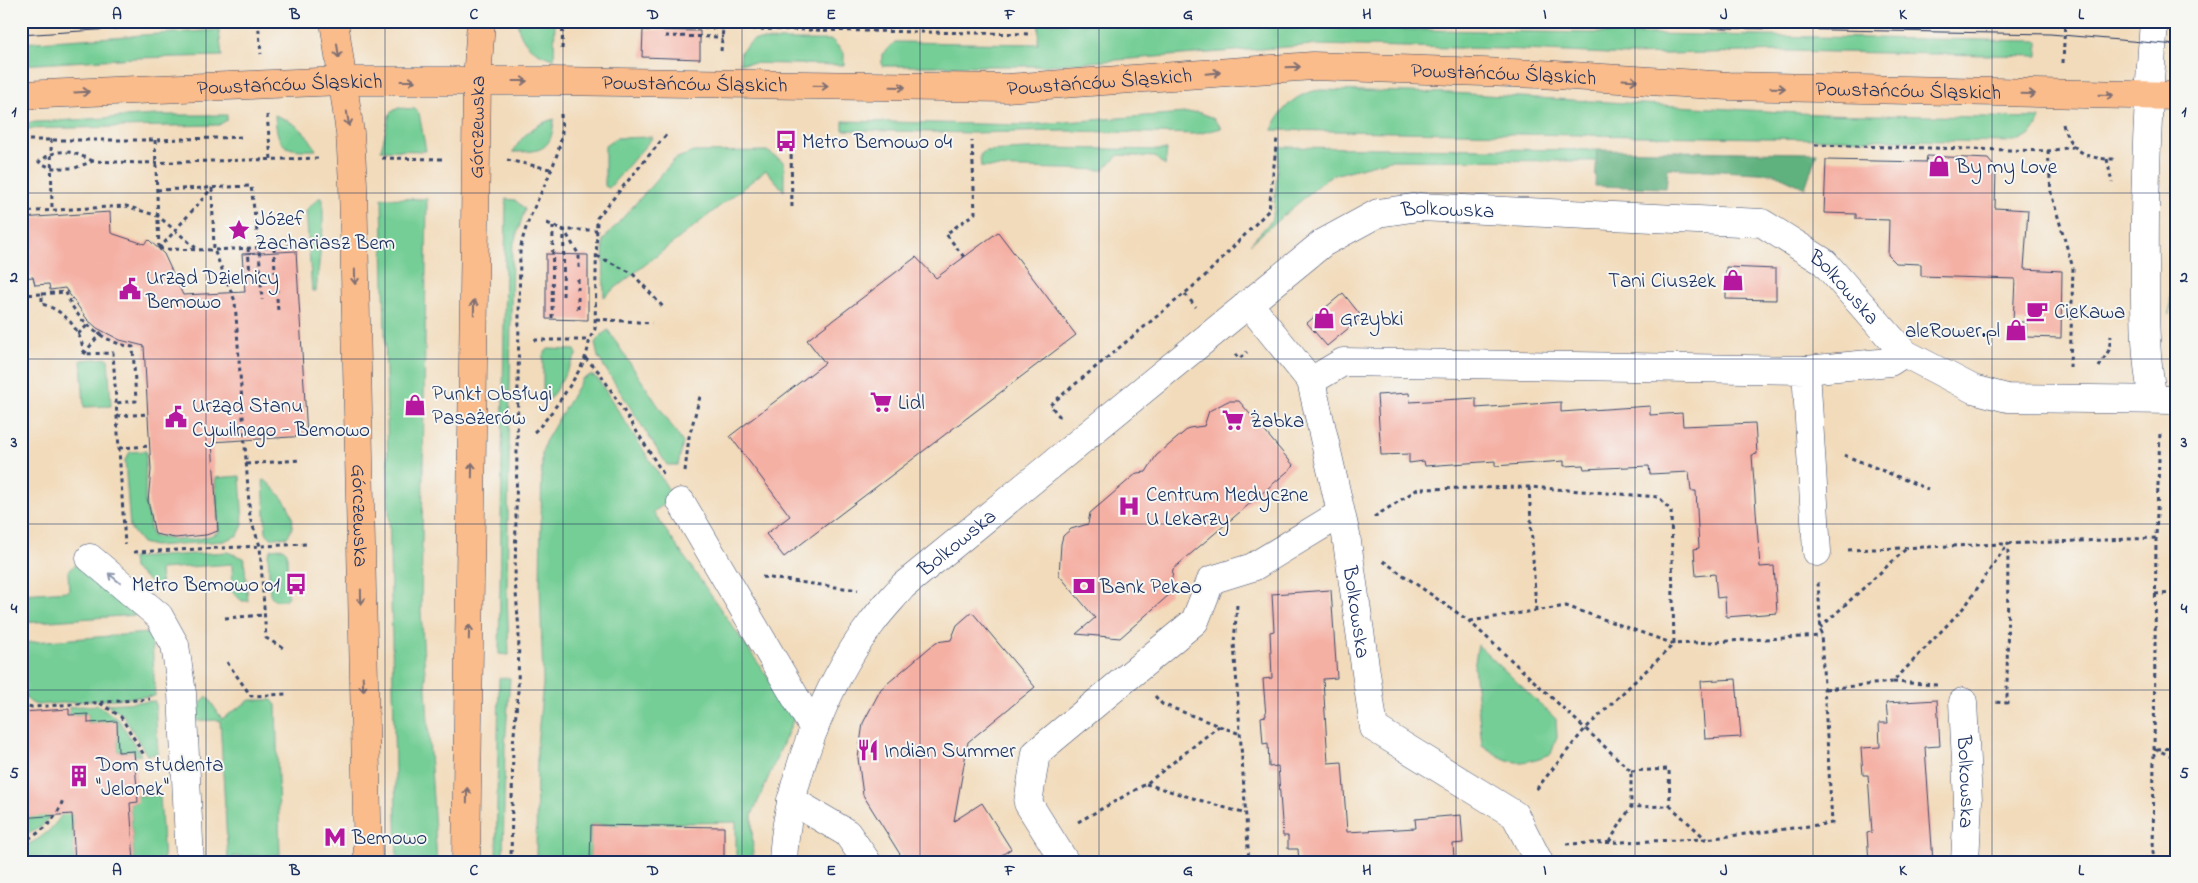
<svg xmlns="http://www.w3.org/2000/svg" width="2198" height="883" font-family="'Indie Flower',sans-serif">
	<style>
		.green { fill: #74ce95; stroke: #487e7a }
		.forest { fill: #5fb17e; stroke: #3d706e }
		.building { fill: #f5b0a4 }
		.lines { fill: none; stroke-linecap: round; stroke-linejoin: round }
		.minor-casing { stroke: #3b496c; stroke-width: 29 }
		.major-casing { stroke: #3b496c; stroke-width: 29 }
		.path { stroke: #3b496c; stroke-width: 3; stroke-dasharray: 4 4; stroke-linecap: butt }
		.minor { stroke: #fff; stroke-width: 28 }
		.major { stroke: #fabc8b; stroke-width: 28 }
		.tram { stroke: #1b2f5e; stroke-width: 1 }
		.oneway { stroke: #7f6e72 }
		.oneway2 { stroke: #8d97ae }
		.grid { fill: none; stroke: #1b2f5e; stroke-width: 1; stroke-opacity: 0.55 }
		.labels { text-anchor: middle; stroke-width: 4; stroke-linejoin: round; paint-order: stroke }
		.street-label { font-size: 21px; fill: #1b2f5e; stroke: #f6f6f2 }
		.poi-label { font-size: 21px; fill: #1b2f5e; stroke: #f6f6f2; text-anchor: start }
		.neatline { fill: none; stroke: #1b2f5e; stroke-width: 2 }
		.grid-label { font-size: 16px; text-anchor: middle; font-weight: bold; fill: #1b2f5e }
	</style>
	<rect width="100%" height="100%" fill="#f6f6f2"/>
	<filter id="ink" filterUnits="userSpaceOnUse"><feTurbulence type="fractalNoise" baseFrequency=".02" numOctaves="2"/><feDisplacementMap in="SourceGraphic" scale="10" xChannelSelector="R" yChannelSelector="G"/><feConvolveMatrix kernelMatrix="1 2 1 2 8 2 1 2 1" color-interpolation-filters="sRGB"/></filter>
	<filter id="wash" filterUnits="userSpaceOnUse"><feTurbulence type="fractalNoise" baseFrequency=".0096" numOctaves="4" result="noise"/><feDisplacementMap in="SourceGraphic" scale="20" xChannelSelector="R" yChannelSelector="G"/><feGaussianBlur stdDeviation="1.12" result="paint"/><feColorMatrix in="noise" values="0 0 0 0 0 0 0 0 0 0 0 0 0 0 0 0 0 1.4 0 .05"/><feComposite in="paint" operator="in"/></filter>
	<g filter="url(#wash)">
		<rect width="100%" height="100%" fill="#f2dbbb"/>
		<g class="green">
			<path d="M517,21h38l-1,38c-20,-5 -34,-16 -37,-38z"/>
			<polygon points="1039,23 2038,41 2038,56 1786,51 1629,55 1504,49 1313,45 1038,66 882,66 882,54 895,42 1038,44"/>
			<polygon points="219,30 222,56 134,58 21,65 21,43"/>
			<polygon points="753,40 832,40 844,53 844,65 740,63 741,51"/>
			<path d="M1321,90l129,3 367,21 223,4c-5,15 -10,20 -26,24l-742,-12c9,-22 25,-38 49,-40z"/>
			<polygon points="398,108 415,109 419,113 426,151 381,150 390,113"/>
			<polygon points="1198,112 1213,118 1222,128 1197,134 1066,131 972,133 843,130 843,121 1026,125"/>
			<polygon points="157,115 227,115 227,120 219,125 21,129 21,123"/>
			<path d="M275,115c19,7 32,16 41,35 -32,1 -39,-2 -41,-35z"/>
			<path d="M554,119c-2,31 -12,33 -41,33 9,-17 22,-28 41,-33z"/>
			<polygon points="653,137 609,188 605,186 605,146 616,138"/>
			<polygon points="1279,147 1597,150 1597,161 1390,160 1330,176 1250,244 1271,221 1274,211"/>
			<polygon points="1048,148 1167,150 1165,166 1155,157 1119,155 1103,170 981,167 980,155 985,151"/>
			<polygon points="767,151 784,162 784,191 766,170 604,297 603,240 675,159 693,152"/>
			<polygon points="2174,183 2177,183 2177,286 2174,287 2170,315"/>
			<polygon points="319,198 323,198 323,228 316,291 312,291 306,210"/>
			<polygon points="382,198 427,199 421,611 437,862 397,862"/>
			<polygon points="506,199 515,200 525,209 512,249 507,590 509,655 499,654"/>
			<polygon points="608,330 683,443 678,465 667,465 598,357 595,343 600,336"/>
			<polygon points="548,349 575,350 577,354 551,398 548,401 543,396 543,355"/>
			<polygon points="108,358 111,406 84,407 81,360"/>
			<polygon points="591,375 598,379 674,498 653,512 795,716 752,815 753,862 736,862 736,822 591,825 590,862 536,862 537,745 543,683 540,585 542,454 545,442 582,379"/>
			<path d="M146,451l-1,51 7,34c23,4 46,7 67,-4l-4,-54 25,-2 3,49 -5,10 -14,6 -70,5 -12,-3 -12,-15 -5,-68 5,-8z"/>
			<path d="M263,480h2c14,13 39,36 22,57l-16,1 -5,-5z"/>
			<polygon points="283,548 287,552 288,596 285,600 275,600 270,595 268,554 271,549"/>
			<polygon points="227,552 244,558 248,601 242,601 233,593 232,564 160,569 161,591 133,568 132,558"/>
			<polygon points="75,565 136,615 21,623 21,594 69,591 68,571"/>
			<path d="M148,633l4,6 3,57 -118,9c-23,-5 -16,-46 -16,-62z"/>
			<path d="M1478,645l78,74 1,18 -6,17c-34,12 -39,12 -69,-9l-8,-78z"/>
			<polygon points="499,678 510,678 505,746 503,862 496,862"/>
			<polygon points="207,696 222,719 250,700 272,700 276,705 280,855 233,857 233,862 224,862 228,861 220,720 194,721 197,707"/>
			<polygon points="155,701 158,754 147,755 123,715 106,704"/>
			<polygon points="98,705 119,720 141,755 135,756 134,751 118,752 117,722 88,723 88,714 69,715 69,707"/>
			<polygon points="160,795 164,862 134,862 130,803 137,802 137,796"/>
			<path d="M71,798l4,64h-54v-15c25,-8 39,-26 50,-49z"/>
			<polygon points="54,811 41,827 21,838 21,818"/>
		</g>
		<polygon class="forest" points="1597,150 1815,153 1817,153 1805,188 1775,174 1668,168 1666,188 1595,186"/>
		<g id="blocks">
			<g class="building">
				<polygon points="643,30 700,31 700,59 642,57"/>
				<polygon points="1927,156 1988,159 1996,169 1995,208 2028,210 2024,269 2062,271 2061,338 2026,337 2026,322 2013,322 2015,279 1921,276 1921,264 1896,263 1888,255 1889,220 1856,219 1856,214 1824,213 1826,160 1926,162"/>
				<polygon points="110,212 111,233 144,244 149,240 164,254 183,295 245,292 242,254 296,251 307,436 212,442 218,531 206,535 175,538 155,534 148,501 151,470 144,346 120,340 97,328 87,319 65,288 50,290 49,284 35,285 33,277 21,278 21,218"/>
				<polygon points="998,232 1076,335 784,557 766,534 790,516 730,436 825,363 807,340 916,257 936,278"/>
				<polygon points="546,254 588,255 588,320 546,319"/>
				<polygon points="1726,267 1776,269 1776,300 1726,299"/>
				<polygon points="1343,293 1362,317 1327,346 1307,323"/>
				<polygon points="1409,393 1410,402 1476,398 1476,408 1561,402 1561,412 1650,406 1650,415 1682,413 1683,426 1755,423 1757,454 1752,455 1760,567 1774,566 1777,613 1726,617 1725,597 1717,598 1715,574 1696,576 1694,549 1699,548 1696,491 1691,491 1689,472 1650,474 1649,466 1584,469 1583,465 1564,466 1564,461 1495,466 1495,461 1425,466 1424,461 1409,463 1409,454 1381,455 1377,395"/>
				<polygon points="1228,401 1239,401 1294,466 1173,569 1170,594 1120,638 1076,634 1095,618 1059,575 1061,544 1063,536 1071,529 1088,524 1090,513 1137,473 1146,472 1156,456 1189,428 1204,426 1209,411"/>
				<polygon points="1331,590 1337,678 1323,679 1328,763 1342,762 1347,832 1416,828 1415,819 1461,815 1463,843 1453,844 1454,858 1445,858 1445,862 1299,862 1298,849 1288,849 1288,836 1283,836 1278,766 1269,767 1268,743 1263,744 1261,717 1266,716 1263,679 1272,678 1270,632 1274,631 1272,594"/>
				<polygon points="972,612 1035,687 968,742 954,821 982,803 1011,849 991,862 914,862 912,858 903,859 863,795 858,758 863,723 881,689 936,642 951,640 957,625"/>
				<polygon points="1736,679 1741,737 1705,739 1701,681"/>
				<polygon points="1937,700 1940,746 1925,747 1933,862 1869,862 1867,833 1872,832 1868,775 1863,775 1861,748 1880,747 1879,723 1888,723 1886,703"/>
				<polygon points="69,709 69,715 88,714 88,723 117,721 118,752 134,751 138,802 130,803 134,862 75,862 72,814 21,818 21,712"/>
				<polygon points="591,825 724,827 724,862 590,862"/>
			</g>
		</g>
	</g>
	<g filter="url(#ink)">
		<use href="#blocks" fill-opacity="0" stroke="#3b496c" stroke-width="1"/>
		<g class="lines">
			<g class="minor-casing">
				<g id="minor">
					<path id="s1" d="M1248,303l63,78 35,154 28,193 141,87 24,47"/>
					<polyline points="1806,370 1890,362 1904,353"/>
					<polyline points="1311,381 1343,362 1806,370 1817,552"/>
					<path d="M2153,398c-9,-43 -8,-89 -8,-133 -1,-82 3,-162 9,-244"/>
					<polyline points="681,502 814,729"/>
					<polyline points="90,558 159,616 175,645 182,693 190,862"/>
					<path id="s2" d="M1963,702l5,99 -3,61"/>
					<polyline points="791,800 847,833 867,862"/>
					<path id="s3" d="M783,862c3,-76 42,-178 88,-238 9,-13 21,-25 32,-38l420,-343 55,-30 41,-6 343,16 62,39 80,91 69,36 34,9 170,2"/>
					<polyline points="1065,862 1028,803 1036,753 1195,621 1211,580 1253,567 1340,514"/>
				</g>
			</g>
			<g class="major-casing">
				<g id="major">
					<path id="s4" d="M334,21l16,112 3,51 15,678"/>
					<path id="s5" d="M21,95l321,-14h212l452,7 307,-22 227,8 189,12 448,10"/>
					<path id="s6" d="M466,862l11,-781 4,-60"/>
				</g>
			</g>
			<g class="path">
				<polyline points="258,21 261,54"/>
				<polyline points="592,26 1032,34"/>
				<polyline points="665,36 723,37"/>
				<polyline points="562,49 563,21"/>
				<polyline points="721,51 723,28"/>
				<polyline points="2063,63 2065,21"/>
				<polyline points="267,115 271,159"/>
				<path d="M2063,124c6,28 27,36 53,35"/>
				<polyline points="51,139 52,210"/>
				<polyline points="21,140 155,140 244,137"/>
				<polyline points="155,140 159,249"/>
				<polyline points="1815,145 2048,151 2073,147"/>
				<polyline points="791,147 792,209"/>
				<polyline points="2048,151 2051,193 2073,268 2070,367"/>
				<polyline points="382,158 443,159"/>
				<polyline points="2107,159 2112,183"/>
				<polyline points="507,160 550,169"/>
				<path d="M93,161c-22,-10 -34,-15 -54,1l12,6h24l18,-7 48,2 180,-5"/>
				<polyline points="212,188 214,250 235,301 250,518 260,546 266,638 285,649"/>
				<polyline points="157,190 251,186 259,248 262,300"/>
				<polyline points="21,212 126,206 158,216 196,248"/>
				<polyline points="547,223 564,230 597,230"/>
				<polyline points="274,247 275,273"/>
				<polyline points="248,248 250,275"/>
				<polyline points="159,249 214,250 289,246"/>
				<polyline points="159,249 212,188"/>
				<polyline points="597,256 632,273 663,307"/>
				<polyline points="964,257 946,234 975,213 972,141"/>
				<polyline points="578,279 578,290"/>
				<polyline points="276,281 277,292"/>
				<path d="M42,294l24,-2c9,29 38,51 67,55l3,54 -20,2"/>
				<polyline points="1185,294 1196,307"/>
				<path d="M21,295l21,-1v10c24,7 39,26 42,50l29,-1 12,192"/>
				<polyline points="563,296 564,230 579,255 579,271"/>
				<polyline points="277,298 278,311"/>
				<polyline points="578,309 578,296"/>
				<polyline points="552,318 553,225"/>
				<polyline points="596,319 652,323"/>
				<polyline points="78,334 90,323"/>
				<polyline points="534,340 588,340"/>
				<polyline points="84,354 102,331"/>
				<polyline points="1235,354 1239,359 1247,352"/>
				<polyline points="585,358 600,373 664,475"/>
				<polyline points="2099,367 2109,350 2111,336"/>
				<polyline points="117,416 148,414"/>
				<polyline points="1060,417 1050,405 1202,279 1269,210 1277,138"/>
				<path d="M534,432c12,-9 46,-59 51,-74 5,-12 2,-17 10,-29l2,-111 69,-83"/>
				<polyline points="119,448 150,446"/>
				<polyline points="1844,455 1928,489"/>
				<polyline points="246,464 301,460"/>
				<polyline points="685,471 689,437 701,393"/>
				<polyline points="1529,487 1536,611"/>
				<polyline points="1374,517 1418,489 1529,487 1659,497 1671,511 1674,644 1821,636"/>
				<polyline points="1848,550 2156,538"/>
				<polyline points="134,552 306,544"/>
				<polyline points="1383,561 1469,621 1631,771 1631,807 1670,806 1706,839"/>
				<polyline points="762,577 858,590"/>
				<polyline points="2155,594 2177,593"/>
				<polyline points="1237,605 1234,643 1249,862"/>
				<polyline points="225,618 264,615"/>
				<polyline points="1470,621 1566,606 1674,644 1585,729 1534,792"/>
				<polyline points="1820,628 1907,548"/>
				<polyline points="227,662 251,696 286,694"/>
				<polyline points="1893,682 1938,685"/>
				<polyline points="1825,689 1893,682 1966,605 2008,543 2007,703 1993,702"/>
				<polyline points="1155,696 1162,704 1240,734"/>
				<polyline points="100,703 121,717 144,755"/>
				<polyline points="21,704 32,707 150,699"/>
				<polyline points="2154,749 2177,758"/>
				<polyline points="2157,749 2177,748"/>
				<polyline points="1631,771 1669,769 1670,806"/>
				<polyline points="1146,784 1246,814"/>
				<polyline points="1078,822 1146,784 1219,726"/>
				<path d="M21,842c20,-8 36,-22 42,-43"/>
				<polyline points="1609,842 1631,807"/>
				<polyline points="1566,844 1706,839 1832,823 1818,582"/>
				<path d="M511,862l2,-117 5,-54 1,-60 -4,-51 5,-328c6,-42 37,-78 42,-120 0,-6 -1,-13 -1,-19"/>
				<polyline points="2153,862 2156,538 2160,432"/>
			</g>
			<use href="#minor" class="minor"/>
			<use href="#major" class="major"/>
			<g class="tram">
				<polyline points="1354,21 2050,34 2177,45"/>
				<polyline points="2144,21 2177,24"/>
				<polyline points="21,35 232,21"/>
			</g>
		</g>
		<defs><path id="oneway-shaft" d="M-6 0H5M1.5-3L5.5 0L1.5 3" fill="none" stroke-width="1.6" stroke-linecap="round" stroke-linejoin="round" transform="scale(1.25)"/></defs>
		<g class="oneway">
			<use href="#oneway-shaft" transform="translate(338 51) rotate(82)"/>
			<use href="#oneway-shaft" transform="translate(1293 67) rotate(-2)"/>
			<use href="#oneway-shaft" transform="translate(1213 73) rotate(-5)"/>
			<use href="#oneway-shaft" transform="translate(1630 80) rotate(4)"/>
			<use href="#oneway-shaft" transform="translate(408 81)"/>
			<use href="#oneway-shaft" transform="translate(520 81)"/>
			<use href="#oneway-shaft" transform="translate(821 86) rotate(1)"/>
			<use href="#oneway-shaft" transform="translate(898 87) rotate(1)"/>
			<use href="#oneway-shaft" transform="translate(1778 88) rotate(1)"/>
			<use href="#oneway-shaft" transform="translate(82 92) rotate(-3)"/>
			<use href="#oneway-shaft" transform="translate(2028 94) rotate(1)"/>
			<use href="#oneway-shaft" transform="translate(2106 95) rotate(1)"/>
			<use href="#oneway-shaft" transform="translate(348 119) rotate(81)"/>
			<use href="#oneway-shaft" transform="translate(355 277) rotate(89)"/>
			<use href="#oneway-shaft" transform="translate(474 307) rotate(-89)"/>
			<use href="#oneway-shaft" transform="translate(472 470) rotate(-89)"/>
			<use href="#oneway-shaft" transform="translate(361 597) rotate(89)"/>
			<use href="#oneway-shaft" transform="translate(469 632) rotate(-89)"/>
			<use href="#oneway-shaft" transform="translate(363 684) rotate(88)"/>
			<use href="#oneway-shaft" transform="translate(467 795) rotate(-89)"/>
		</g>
		<use class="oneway2" href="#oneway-shaft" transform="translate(114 578) rotate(-140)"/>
	</g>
	<path class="grid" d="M206,21v841M385,21v841M563,21v841M742,21v841M920,21v841M1099,21v841M1278,21v841M1456,21v841M1635,21v841M1813,21v841M1992,21v841M21,193h2156M21,359h2156M21,524h2156M21,690h2156"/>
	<defs>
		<g id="bus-bare" transform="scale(1.725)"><path d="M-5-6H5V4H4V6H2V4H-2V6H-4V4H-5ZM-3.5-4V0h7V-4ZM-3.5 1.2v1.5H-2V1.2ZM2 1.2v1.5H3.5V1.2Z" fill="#b5179e" stroke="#f6f6f2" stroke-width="2.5" paint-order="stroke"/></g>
		<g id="shop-bare" transform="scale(1.725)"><path d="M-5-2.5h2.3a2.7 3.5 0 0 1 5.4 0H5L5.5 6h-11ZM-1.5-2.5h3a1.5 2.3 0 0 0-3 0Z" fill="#b5179e" stroke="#f6f6f2" stroke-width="2.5" paint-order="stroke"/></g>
		<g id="sight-bare" transform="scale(1.725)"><path d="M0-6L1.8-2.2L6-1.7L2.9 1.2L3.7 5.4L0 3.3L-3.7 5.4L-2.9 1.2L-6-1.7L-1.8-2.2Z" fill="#b5179e" stroke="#f6f6f2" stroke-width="2.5" paint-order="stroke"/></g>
		<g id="civic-bare" transform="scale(1.725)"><path d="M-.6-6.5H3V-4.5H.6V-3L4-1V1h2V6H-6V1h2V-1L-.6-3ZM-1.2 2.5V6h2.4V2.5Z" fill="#b5179e" stroke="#f6f6f2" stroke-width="2.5" paint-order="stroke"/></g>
		<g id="cafe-bare" transform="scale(1.725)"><path d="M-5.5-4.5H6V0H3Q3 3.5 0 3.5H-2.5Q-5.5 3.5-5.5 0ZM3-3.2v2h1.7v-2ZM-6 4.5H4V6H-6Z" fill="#b5179e" stroke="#f6f6f2" stroke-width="2.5" paint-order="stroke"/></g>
		<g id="supermarket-bare" transform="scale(1.725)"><path d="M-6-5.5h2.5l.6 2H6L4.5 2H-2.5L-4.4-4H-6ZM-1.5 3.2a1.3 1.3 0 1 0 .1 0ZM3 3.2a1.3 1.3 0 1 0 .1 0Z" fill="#b5179e" stroke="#f6f6f2" stroke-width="2.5" paint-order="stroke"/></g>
		<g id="hospital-bare" transform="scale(1.725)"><path d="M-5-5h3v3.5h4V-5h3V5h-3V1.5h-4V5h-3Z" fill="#b5179e" stroke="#f6f6f2" stroke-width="2.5" paint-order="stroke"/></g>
		<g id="bank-bare" transform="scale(1.725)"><path d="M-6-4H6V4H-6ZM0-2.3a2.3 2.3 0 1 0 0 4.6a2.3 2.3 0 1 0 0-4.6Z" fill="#b5179e" stroke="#f6f6f2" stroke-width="2.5" paint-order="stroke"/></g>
		<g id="restaurant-bare" transform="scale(1.725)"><path d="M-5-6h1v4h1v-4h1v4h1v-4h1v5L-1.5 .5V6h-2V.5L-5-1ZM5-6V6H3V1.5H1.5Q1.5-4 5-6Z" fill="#b5179e" stroke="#f6f6f2" stroke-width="2.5" paint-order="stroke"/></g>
		<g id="building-bare" transform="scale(1.725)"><path d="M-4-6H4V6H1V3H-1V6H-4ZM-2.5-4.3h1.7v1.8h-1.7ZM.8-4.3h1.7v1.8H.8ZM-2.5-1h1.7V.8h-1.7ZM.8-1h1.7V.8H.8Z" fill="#b5179e" stroke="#f6f6f2" stroke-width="2.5" paint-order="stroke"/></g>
		<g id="metro-bare" transform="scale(1.725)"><path d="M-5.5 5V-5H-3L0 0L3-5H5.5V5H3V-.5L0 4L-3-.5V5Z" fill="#b5179e" stroke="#f6f6f2" stroke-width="2.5" paint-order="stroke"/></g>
	</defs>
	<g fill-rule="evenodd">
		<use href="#bus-bare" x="786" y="141"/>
		<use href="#shop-bare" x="1939" y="166"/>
		<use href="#sight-bare" x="239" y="230"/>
		<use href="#shop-bare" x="1733" y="280"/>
		<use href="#civic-bare" x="130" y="289"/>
		<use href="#cafe-bare" x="2037" y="311"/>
		<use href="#shop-bare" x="1324" y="318"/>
		<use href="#shop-bare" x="2016" y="330"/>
		<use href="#supermarket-bare" x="881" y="402"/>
		<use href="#shop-bare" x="415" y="405"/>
		<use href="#civic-bare" x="176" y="417"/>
		<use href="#supermarket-bare" x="1233" y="420"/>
		<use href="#hospital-bare" x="1129" y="506"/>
		<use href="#bus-bare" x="296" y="584"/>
		<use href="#bank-bare" x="1084" y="586"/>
		<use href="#restaurant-bare" x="868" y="750"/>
		<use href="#building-bare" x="79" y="776"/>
		<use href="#metro-bare" x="335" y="837"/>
	</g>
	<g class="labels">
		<g class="street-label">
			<text dy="7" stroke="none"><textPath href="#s5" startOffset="1484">Powstańców Śląskich</textPath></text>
			<text dy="7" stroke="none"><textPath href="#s5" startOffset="1079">Powstańców Śląskich</textPath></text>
			<text dy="7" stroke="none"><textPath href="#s5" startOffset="674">Powstańców Śląskich</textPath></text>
			<text dy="7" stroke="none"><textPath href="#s5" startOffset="269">Powstańców Śląskich</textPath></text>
			<text dy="7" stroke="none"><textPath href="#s5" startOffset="1889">Powstańców Śląskich</textPath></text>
			<text dy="7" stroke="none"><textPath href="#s6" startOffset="735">Górczewska</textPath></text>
			<text dy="7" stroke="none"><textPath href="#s3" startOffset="982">Bolkowska</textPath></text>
			<text dy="7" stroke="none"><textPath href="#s3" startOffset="1402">Bolkowska</textPath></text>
			<text dy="7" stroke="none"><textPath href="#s4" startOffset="496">Górczewska</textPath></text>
			<text dy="7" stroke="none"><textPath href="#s3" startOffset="376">Bolkowska</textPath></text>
			<text dy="7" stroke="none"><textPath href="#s1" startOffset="336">Bolkowska</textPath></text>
			<text dy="7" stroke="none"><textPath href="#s2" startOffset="80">Bolkowska</textPath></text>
		</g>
		<g class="poi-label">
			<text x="802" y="148">Metro Bemowo 04</text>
			<text x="1956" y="173">By my Love</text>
			<text x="255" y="225">Józef<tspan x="255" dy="24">Zachariasz Bem</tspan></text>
			<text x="146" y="284">Urząd Dzielnicy<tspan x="146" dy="24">Bemowo</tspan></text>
			<text x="1716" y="287" text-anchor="end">Tani Ciuszek</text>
			<text x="2054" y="318">CieKawa</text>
			<text x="1340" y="325">Grzybki</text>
			<text x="2000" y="337" text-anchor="end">aleRower.pl</text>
			<text x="432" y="400">Punkt Obsługi<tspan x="432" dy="24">Pasażerów</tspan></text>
			<text x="898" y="409">Lidl</text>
			<text x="192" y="412">Urząd Stanu<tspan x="192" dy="24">Cywilnego - Bemowo</tspan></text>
			<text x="1250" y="427">Żabka</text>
			<text x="1146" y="501">Centrum Medyczne<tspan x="1146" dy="24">U Lekarzy</tspan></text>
			<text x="280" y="591" text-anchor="end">Metro Bemowo 01</text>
			<text x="1100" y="593">Bank Pekao</text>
			<text x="884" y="757">Indian Summer</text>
			<text x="96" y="771">Dom studenta<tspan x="96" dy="24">"Jelonek"</tspan></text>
			<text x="352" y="844">Bemowo</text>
		</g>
	</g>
	<rect width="2198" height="883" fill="none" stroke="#f6f6f2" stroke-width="55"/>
	<rect x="28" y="28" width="2142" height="828" class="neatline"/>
	<g class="grid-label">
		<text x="117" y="19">A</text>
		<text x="295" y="19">B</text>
		<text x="474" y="19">C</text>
		<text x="653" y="19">D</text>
		<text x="831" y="19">E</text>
		<text x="1010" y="19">F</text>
		<text x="1188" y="19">G</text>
		<text x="1367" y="19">H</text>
		<text x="1545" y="19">I</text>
		<text x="1724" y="19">J</text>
		<text x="1903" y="19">K</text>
		<text x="2081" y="19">L</text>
		<text x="14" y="116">1</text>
		<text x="2184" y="116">1</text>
		<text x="14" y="282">2</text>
		<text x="2184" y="282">2</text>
		<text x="14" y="447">3</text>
		<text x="2184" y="447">3</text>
		<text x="14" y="613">4</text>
		<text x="2184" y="613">4</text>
		<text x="14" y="778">5</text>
		<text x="2184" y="778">5</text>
		<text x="117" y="875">A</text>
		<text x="295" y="875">B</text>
		<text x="474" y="875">C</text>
		<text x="653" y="875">D</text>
		<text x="831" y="875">E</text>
		<text x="1010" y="875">F</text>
		<text x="1188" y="875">G</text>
		<text x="1367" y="875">H</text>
		<text x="1545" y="875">I</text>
		<text x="1724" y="875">J</text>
		<text x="1903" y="875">K</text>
		<text x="2081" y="875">L</text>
	</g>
</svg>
